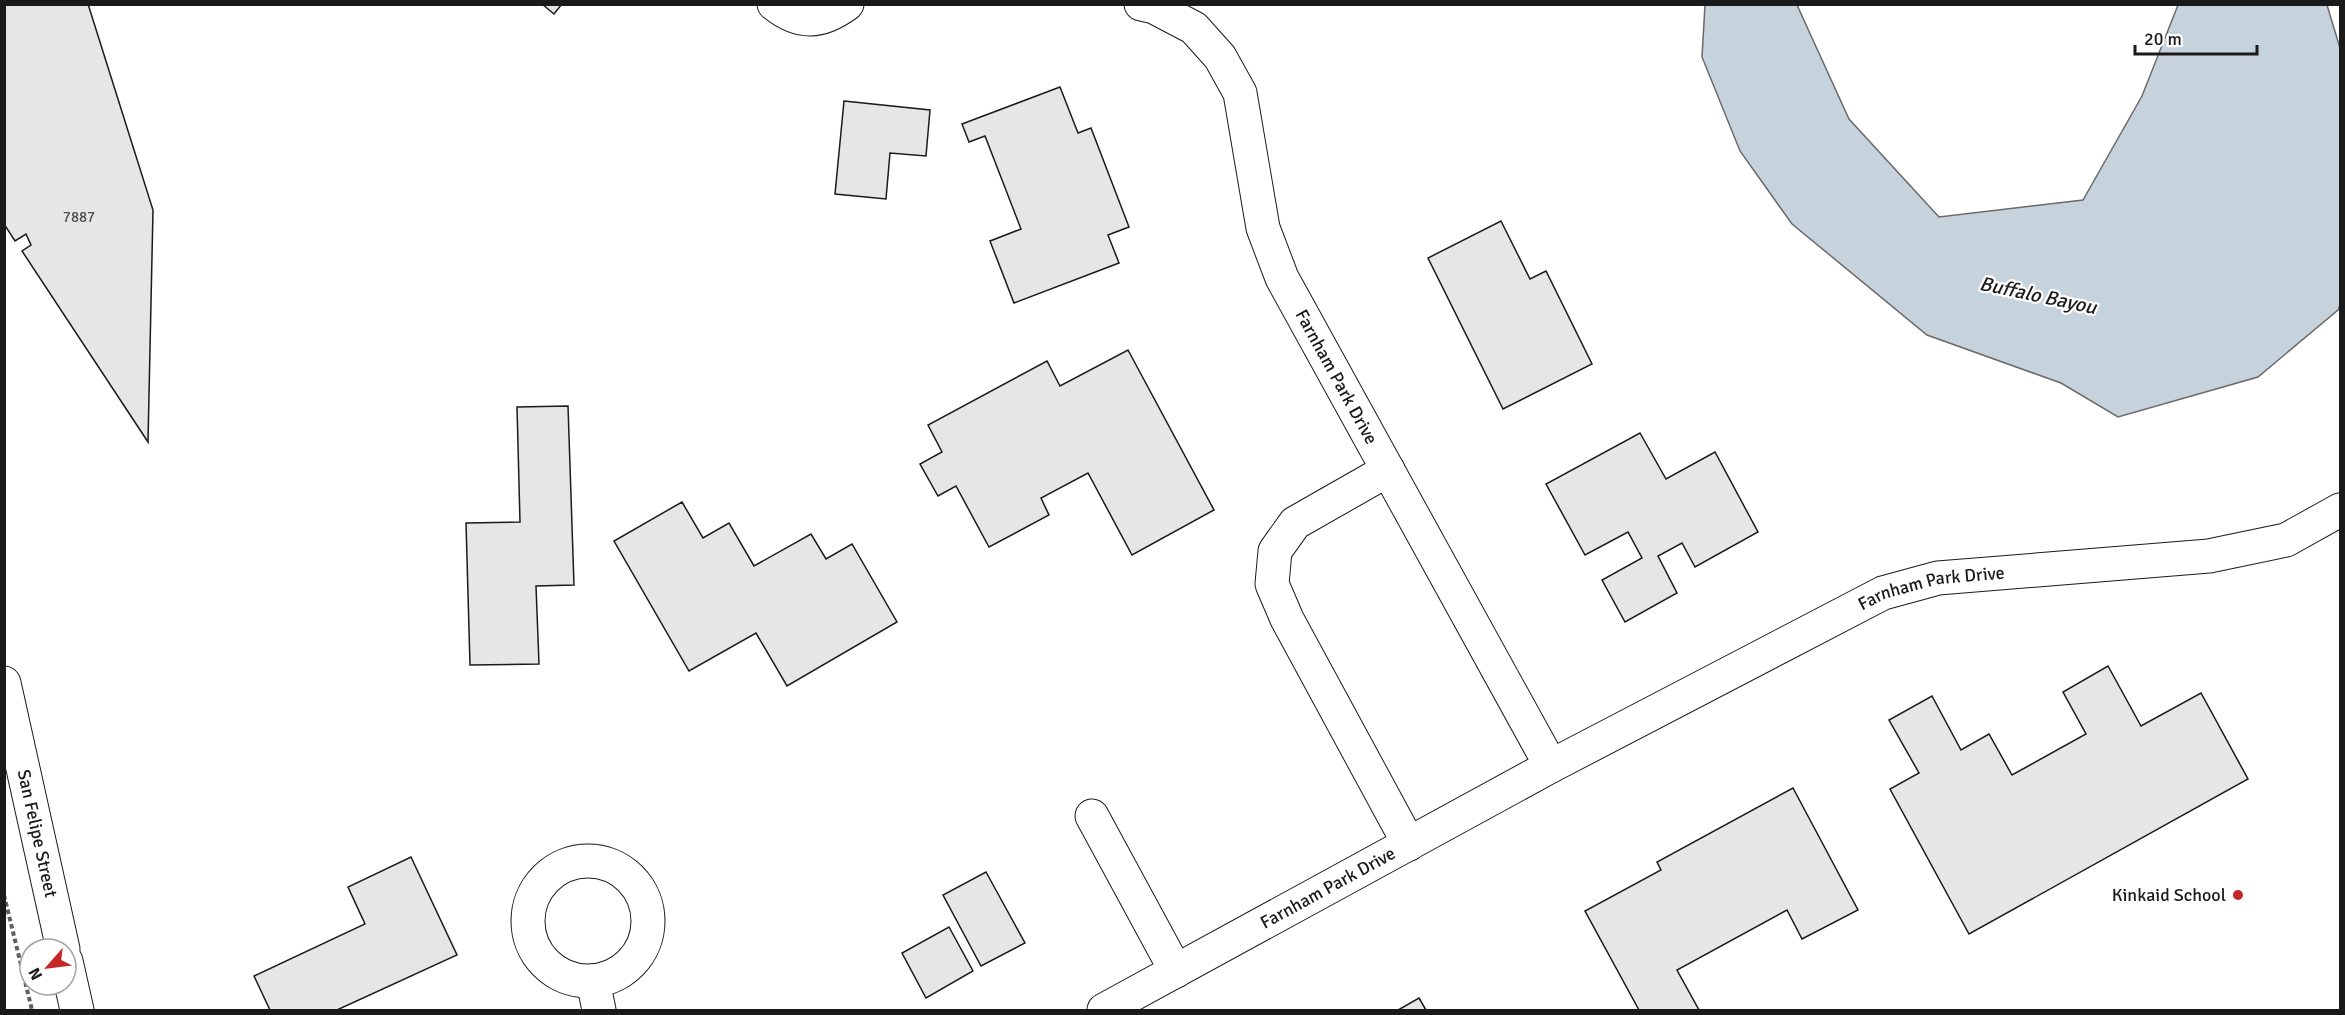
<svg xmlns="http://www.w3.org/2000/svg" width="2345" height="1015" font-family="Signika,sans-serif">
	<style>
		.water { fill: #c6d2dc; stroke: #6a6a6a; stroke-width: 1.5 }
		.building { fill: #e6e6e6; stroke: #1a1a1a; stroke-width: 1.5 }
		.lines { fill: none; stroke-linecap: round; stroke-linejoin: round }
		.minor-casing { stroke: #1a1a1a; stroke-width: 35 }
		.major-casing { stroke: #1a1a1a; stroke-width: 35 }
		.path { stroke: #5f5f5f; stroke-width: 4; stroke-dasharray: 4.5 3; stroke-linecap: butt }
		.minor { stroke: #fff; stroke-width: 33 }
		.major { stroke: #fff; stroke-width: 33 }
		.poi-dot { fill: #c62828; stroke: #fff; stroke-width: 2 }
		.labels { text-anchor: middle; stroke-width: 4.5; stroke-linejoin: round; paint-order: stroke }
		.number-label { font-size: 15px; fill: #4d4d4d }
		.street-label { font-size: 18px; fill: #1a1a1a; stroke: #fff }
		.poi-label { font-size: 18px; fill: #1a1a1a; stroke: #fff; text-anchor: end }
		.water-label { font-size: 20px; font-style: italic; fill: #1a1a1a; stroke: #fff }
	</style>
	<rect width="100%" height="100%" fill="#fff"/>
	<polygon class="water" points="1705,5 1797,5 1849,119 1939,217 2083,200 2142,96 2178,5 2327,5 2340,48 2340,305 2338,310 2258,377 2118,417 2061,383 1927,335 1792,224 1740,151 1702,57"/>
	<g class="building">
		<polygon points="4,4 88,4 153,210 148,442 22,251 31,245 26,234 15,241 4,224"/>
		<polygon points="542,4 562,4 554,14"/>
		<polygon points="1060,87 1078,133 1091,128 1129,227 1108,235 1119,263 1014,303 990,241 1021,229 985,136 969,142 962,124"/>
		<polygon points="844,101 930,110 926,156 890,153 886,199 835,194"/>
		<polygon points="1501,221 1530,279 1546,271 1592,364 1503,409 1428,258"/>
		<polygon points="1128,350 1214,510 1132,555 1088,473 1041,498 1049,515 989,547 956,486 938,496 920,464 942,452 928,425 1047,361 1060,386"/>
		<polygon points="568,406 574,585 536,586 539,664 470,665 466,523 520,522 517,407"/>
		<polygon points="1640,433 1666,479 1715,452 1758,532 1695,567 1682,543 1658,556 1677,593 1625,622 1602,580 1642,558 1628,532 1585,555 1546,484"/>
		<polygon points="682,502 703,538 729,523 754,566 811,534 826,559 852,544 897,622 787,686 756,633 689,671 614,541"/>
		<polygon points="2108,666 2141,726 2201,693 2248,779 1969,934 1890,789 1919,773 1889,720 1932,696 1961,750 1989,734 2012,775 2086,734 2063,692"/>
		<polygon points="1793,788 1858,910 1802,939 1787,910 1677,970 1699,1010 1639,1010 1585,911 1661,870 1657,862"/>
		<polygon points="411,857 457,955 337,1010 270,1010 254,976 365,924 348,887"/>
		<polygon points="986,872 1025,943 981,966 943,895"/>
		<polygon points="949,927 973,971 926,998 902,953"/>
		<polygon points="1419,998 1426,1010 1398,1010"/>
	</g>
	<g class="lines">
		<g class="minor-casing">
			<g id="minor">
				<path d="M774,4c26,21 47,19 73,0"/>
				<path id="s1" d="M1141,4l13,3 40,21 26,29 20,36 23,135 19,50 269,488"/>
				<polyline points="1388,470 1295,523 1275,551 1272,584 1287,619 1409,844"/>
				<polyline points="1092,816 1176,971"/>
				<circle cx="588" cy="921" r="60"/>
				<polyline points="593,981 599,1010"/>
				<path id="s2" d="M1104,1010l447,-244 332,-173 55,-15 271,-22 77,-16 54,-30"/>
			</g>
		</g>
		<g class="major-casing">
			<g id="major">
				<path id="s3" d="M4,683l59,266"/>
				<polyline points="66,961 77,1010"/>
			</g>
		</g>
		<polyline class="path" points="4,895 32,1010"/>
		<use href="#minor" class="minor"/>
		<use href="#major" class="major"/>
	</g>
	<circle class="poi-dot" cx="2238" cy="895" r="6"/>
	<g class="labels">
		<g class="number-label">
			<text x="79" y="222">7887</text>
		</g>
		<g class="street-label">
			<text dy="6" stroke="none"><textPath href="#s1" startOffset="442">Farnham Park Drive</textPath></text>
			<text dy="6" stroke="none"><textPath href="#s2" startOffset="932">Farnham Park Drive</textPath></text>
			<text dy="6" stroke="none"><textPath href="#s3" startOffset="154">San Felipe Street</textPath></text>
			<text dy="6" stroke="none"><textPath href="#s2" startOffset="255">Farnham Park Drive</textPath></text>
		</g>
		<g class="poi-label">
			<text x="2226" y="901">Kinkaid School</text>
		</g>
		<g class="water-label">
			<text transform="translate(2038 295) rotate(12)" y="7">Buffalo Bayou</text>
		</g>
	</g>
	<rect width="2345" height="1015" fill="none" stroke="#1a1a1a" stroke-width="12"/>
	<g transform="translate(48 967) rotate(242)"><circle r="28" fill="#ffffff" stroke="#a3a3a3" stroke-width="1.5"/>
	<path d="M0-4.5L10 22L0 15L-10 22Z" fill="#c62828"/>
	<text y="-9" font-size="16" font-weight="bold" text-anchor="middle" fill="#1a1a1a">N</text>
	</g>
	<path d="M2135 45v9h122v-9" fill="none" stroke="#1a1a1a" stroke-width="3"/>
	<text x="2144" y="45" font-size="18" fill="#1a1a1a" stroke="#ffffff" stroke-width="4.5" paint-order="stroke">20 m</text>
</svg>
